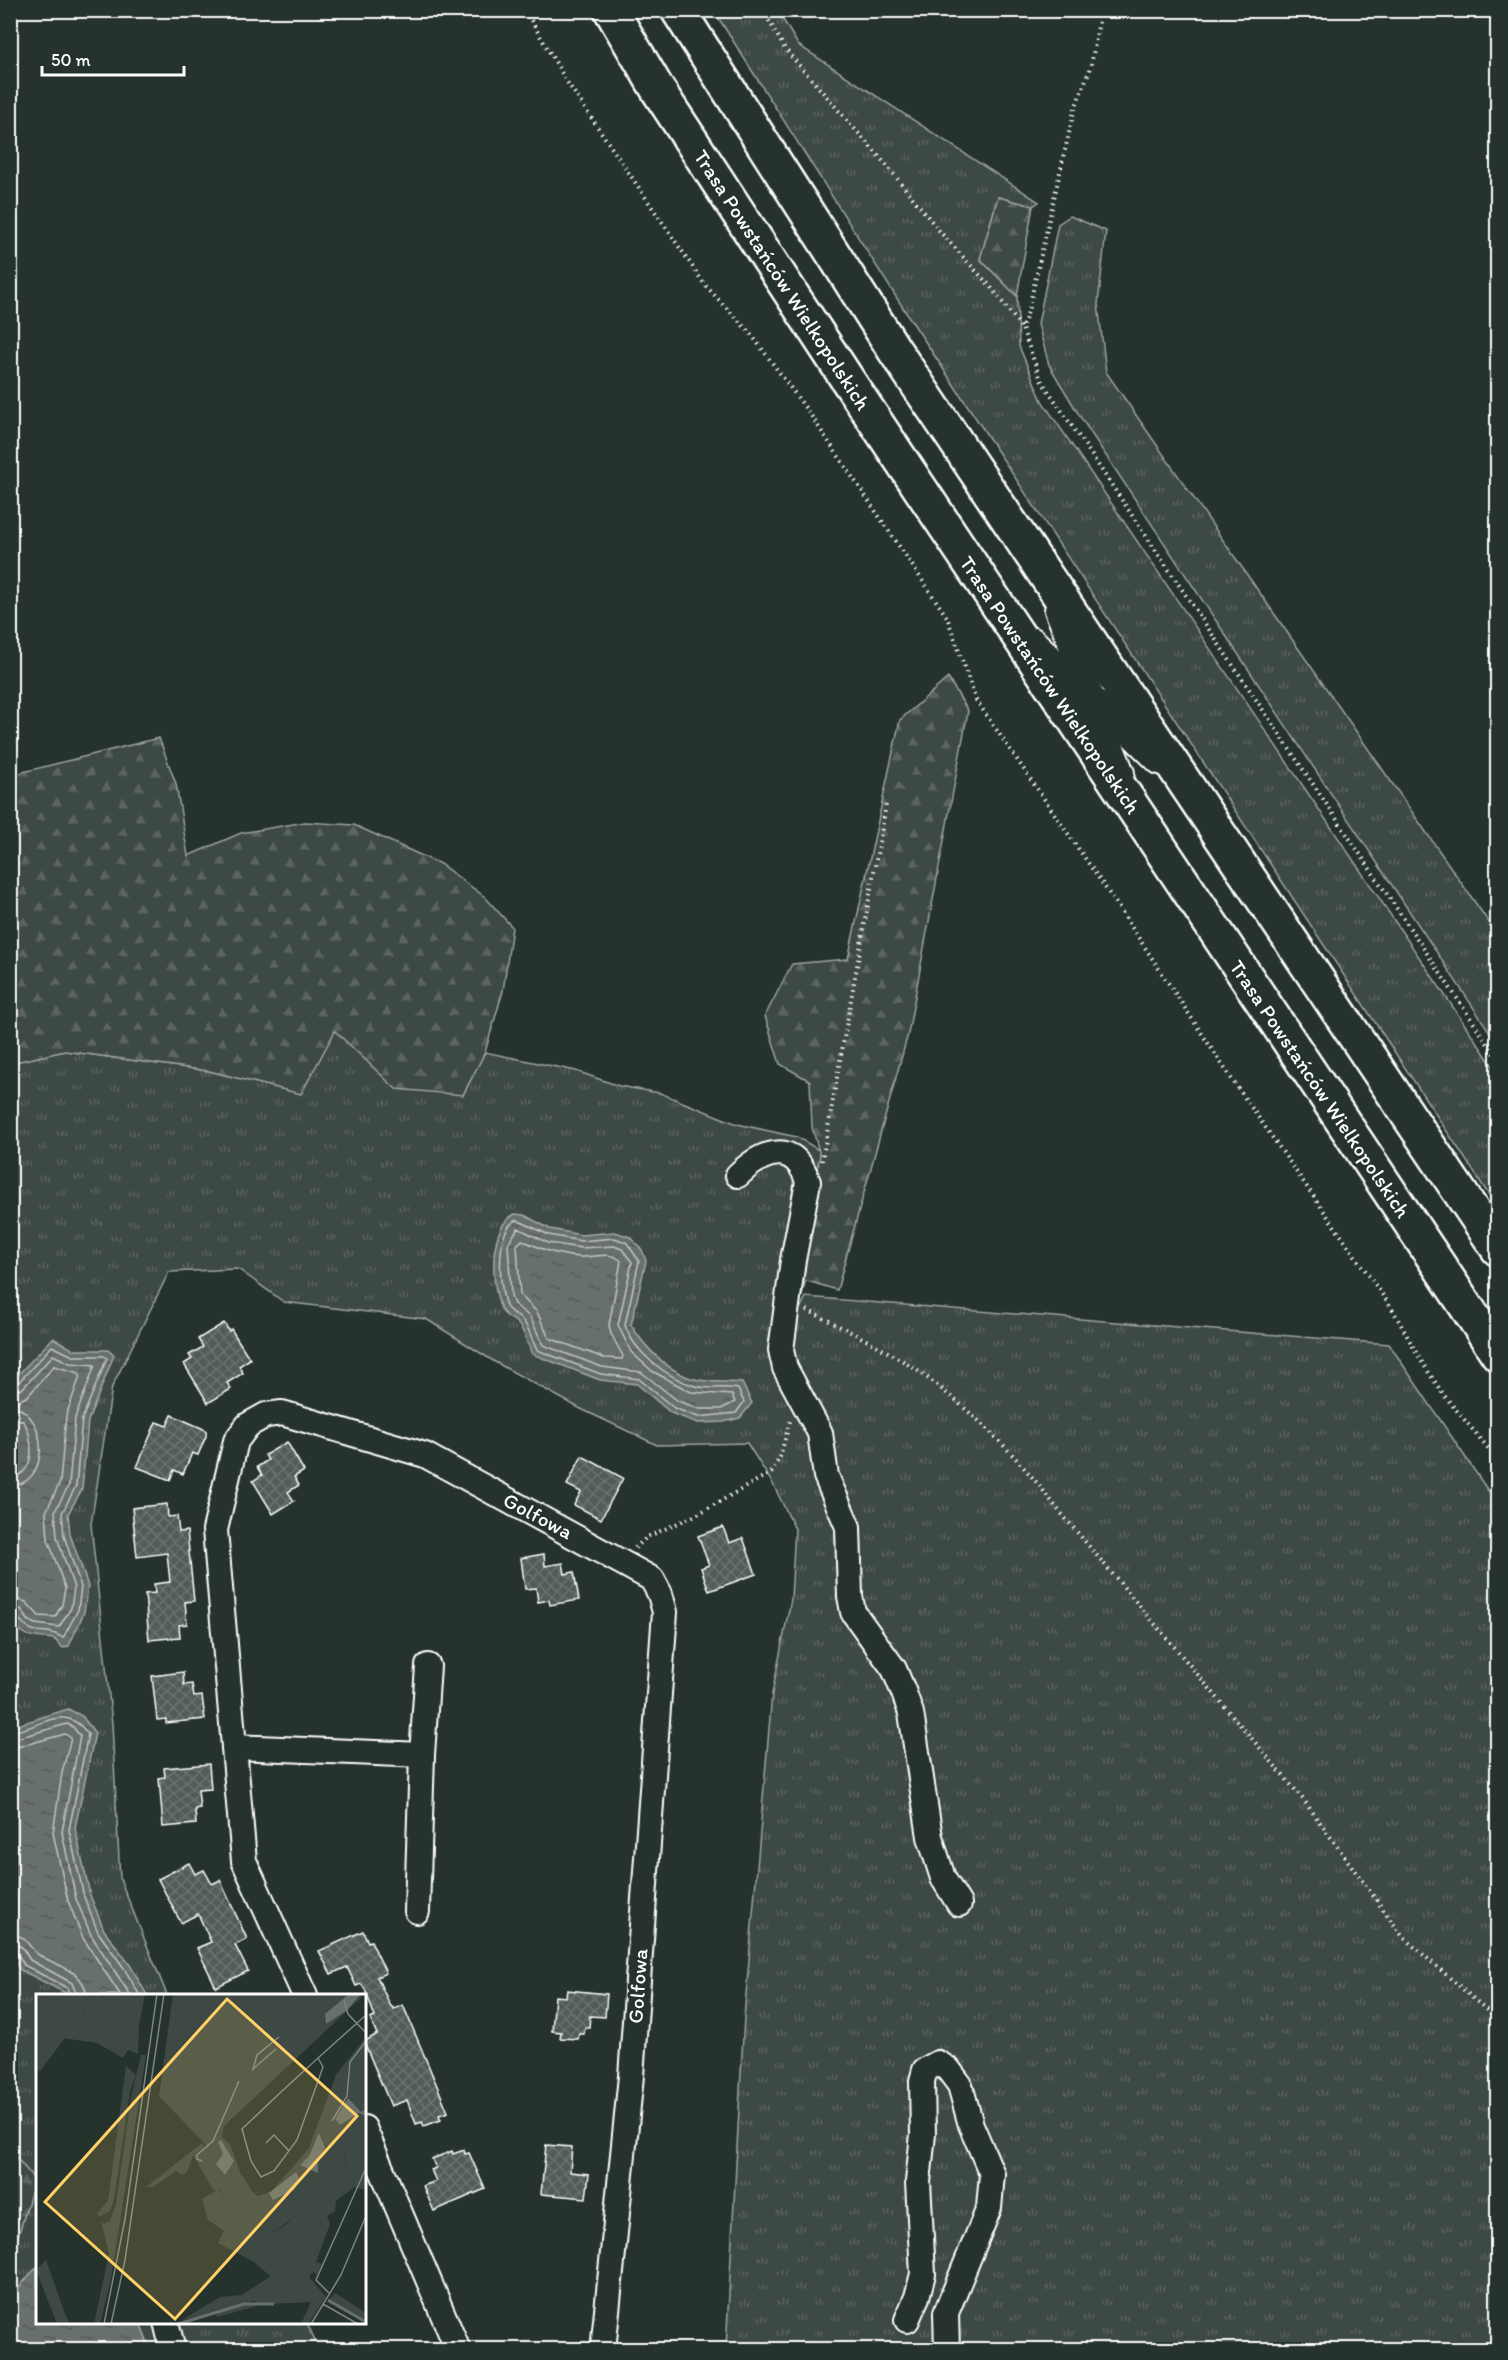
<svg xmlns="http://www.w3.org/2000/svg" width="1508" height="2360" font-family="Itim,sans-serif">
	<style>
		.grass { fill: url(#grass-tufts); stroke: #9ea4a2; stroke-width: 1.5 }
		.forest { fill: url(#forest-firs); stroke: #9ea4a2; stroke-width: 1.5 }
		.water { fill: url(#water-ripples); stroke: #a4a9a7; stroke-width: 1.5 }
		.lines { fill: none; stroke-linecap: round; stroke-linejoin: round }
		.shore { stroke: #c2c6c4; stroke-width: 1.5 }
		.building { fill: url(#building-cross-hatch); stroke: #fff; stroke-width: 1.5 }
		.minor-casing { stroke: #fff; stroke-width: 28 }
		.highway-casing { stroke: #fff; stroke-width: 38 }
		.path { stroke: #fff; stroke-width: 4; stroke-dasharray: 1.5 4.5; stroke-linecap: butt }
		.minor { stroke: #26332d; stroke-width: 24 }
		.highway { stroke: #26332d; stroke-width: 33 }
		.labels { text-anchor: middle; stroke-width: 6; stroke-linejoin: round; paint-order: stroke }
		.street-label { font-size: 21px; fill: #fff; stroke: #26332d }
		.inset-river { fill: none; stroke: #67706c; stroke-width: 3 }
		.inset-road { fill: none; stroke: #7d8581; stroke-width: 1.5 }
		.view { fill: #ffd166; fill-opacity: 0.15; stroke: #ffd166; stroke-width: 3 }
		.inset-edge { fill: none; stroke: #fff; stroke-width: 3 }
	</style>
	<defs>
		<pattern id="grass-tufts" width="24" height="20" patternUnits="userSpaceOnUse" patternTransform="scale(1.5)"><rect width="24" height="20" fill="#3e4944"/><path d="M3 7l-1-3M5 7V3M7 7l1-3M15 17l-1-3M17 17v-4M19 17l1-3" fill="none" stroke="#5b6460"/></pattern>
		<pattern id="forest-firs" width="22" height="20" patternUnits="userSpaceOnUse" patternTransform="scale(1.5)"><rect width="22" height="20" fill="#3e4944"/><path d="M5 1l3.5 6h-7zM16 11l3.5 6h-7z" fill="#5b6460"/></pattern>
		<pattern id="water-ripples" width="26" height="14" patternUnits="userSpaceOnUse" patternTransform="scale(1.5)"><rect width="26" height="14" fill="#67706c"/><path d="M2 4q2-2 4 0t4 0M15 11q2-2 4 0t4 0" fill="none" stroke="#575a59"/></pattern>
		<pattern id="building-cross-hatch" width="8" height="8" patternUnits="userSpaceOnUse" patternTransform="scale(1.5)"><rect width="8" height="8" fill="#515c57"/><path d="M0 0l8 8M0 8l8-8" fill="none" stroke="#6b7470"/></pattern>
	</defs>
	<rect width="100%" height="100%" fill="#26332d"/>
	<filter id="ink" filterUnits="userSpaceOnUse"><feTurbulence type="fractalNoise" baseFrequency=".0167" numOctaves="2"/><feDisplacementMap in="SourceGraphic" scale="12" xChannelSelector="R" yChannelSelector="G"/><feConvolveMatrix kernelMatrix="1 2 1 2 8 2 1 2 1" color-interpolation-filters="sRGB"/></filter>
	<g filter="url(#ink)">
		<g class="grass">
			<polygon points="714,11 778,11 798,45 1039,202 1033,206 998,197 980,259 1017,296 1019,346 1042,401 1497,1072 1497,1207 907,314"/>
			<polygon points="1070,216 1106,231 1098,304 1106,372 1497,934 1497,1043 1081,418 1049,365 1038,324 1058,224"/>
			<polygon points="335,1030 463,1095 485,1052 576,1071 619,1086 660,1093 737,1124 797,1137 834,1159 798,1313 806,1297 1389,1344 1497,1504 1497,2349 726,2349 744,2018 772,1694 791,1599 795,1529 773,1484 747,1443 657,1445 579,1408 495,1362 426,1319 284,1302 238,1269 169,1272 112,1387 91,1524 112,1724 120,1879 167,1995 38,1996 38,2322 307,2323 319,2349 11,2349 11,2259 35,2180 10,2151 10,1063 65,1051 209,1071 301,1094"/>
		</g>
		<g class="forest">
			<polygon points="998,197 1033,206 1017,296 980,259"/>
			<polygon points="948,678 968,711 908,1034 837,1290 794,1277 820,1155 812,1127 810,1081 780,1064 765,1016 792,964 848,959 900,720"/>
			<polygon points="159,738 176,784 188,856 241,833 305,822 354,825 440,864 485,897 512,927 503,991 485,1052 463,1095 396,1089 335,1031 301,1094 209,1071 65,1051 11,1063 11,775"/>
			<polygon points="11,2151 35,2180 11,2259"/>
		</g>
		<g class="water">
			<path d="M515,1214l9,1 26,14 31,6 34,-3 15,5 12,13 4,11 -15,64c13,22 42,52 69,55 14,3 28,1 42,3l10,20 -12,15 -17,4 -25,1 -27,-10 -34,-29 -37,-4 -68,-26c-4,-9 -7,-22 -14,-30 -5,-6 -14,-7 -17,-15 -10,-25 -13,-82 14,-95z"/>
			<path d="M53,1338l21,12h34l6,5 -26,66 -6,68 -14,25 2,20 18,52 -4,26 -15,34 -6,2 -9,-9c-24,-2 -33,-1 -44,-25v-146l6,-8 2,-22 -7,-12v-44z"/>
			<polygon points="68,1709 82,1716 95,1733 75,1828 90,1895 104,1930 130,1965 147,1995 69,1995 19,1969 11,1951 11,1727"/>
			<path d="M37,2267l1,55 102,1 10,26h-139c-1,-44 -7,-49 26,-82z"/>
		</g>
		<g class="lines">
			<g class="shore">
				<path d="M517,1220l32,15 32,6 34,-3 12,5 12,18 -14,64c9,28 43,53 70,61 13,4 29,0 43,3l6,13 -8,11 -38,4 -24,-9 -35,-29 -38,-5 -64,-24c-5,-9 -7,-21 -14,-29 -5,-6 -14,-8 -17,-15 -7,-19 -11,-78 11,-86z"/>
				<polygon points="518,1228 548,1243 581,1248 614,1246 622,1249 632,1262 618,1325 631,1352 652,1371 691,1392 732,1395 735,1402 721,1409 700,1409 678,1401 641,1372 602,1367 543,1345 530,1317 514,1304 511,1296 508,1244"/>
				<path d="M522,1240c19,9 37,16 59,17 13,1 30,-7 40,4l-12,64 2,9 12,22 -1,3 -18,-1 -55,-20 -12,-26 -17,-17 -3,-50z"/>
				<path d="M10,1385l7,-1 35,-38 21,10h31l3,2 -25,61 -6,67 -14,27 2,23 17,51 -3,23 -15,28c-21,-14 -28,4 -47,-23l-6,-1"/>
				<polyline points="10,1393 22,1389 53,1355 70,1363 95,1365 75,1418 69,1485 55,1511 57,1537 74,1588 71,1608 59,1627 35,1624 28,1620 21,1609 10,1606"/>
				<path d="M10,1416l13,5c11,15 14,55 -13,56"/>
				<path d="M10,1486c40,-1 39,-69 5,-79l-1,-4 14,-7 26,-30 25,7 1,3 -14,40 -6,66 -14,30 2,27 17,49 -3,17 -7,12 -16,-1 -13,-14 -16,-5"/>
				<path d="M10,1732c33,-4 53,-31 78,2l-19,96 15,67 14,35 26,36 16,28"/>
				<polyline points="10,1740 67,1724 73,1727 80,1736 62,1832 76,1899 91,1935 131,1996"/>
				<polyline points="10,1749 65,1734 71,1738 62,1773 53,1833 68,1901 83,1938 121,1996"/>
				<path d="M10,1934c18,1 17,13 29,21 18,11 47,16 47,41"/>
				<polyline points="10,1943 22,1947 30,1960 72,1983 77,1996"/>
				<polyline points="10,1951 17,1953 24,1965 67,1988 70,1996"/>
			</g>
		</g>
		<g class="building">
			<polygon points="224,1323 229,1331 231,1329 250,1359 239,1366 243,1373 227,1383 231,1389 208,1403 184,1364 192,1359 189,1355 203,1347 198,1339"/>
			<polygon points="172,1415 206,1430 206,1436 198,1455 192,1453 183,1474 174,1470 170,1480 137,1467 156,1422 167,1426"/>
			<polygon points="287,1442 304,1471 294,1477 299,1485 288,1492 294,1501 273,1514 253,1481 262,1475 257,1467 268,1460 265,1455"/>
			<polygon points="582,1456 623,1478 601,1519 574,1505 581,1492 567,1485"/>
			<polygon points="167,1504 168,1517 177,1516 179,1532 187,1531 194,1601 185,1602 187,1624 179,1625 180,1637 149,1640 145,1594 155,1593 154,1584 170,1582 167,1553 137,1557 132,1508"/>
			<polygon points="723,1527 729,1543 743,1538 756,1574 709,1591 701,1568 709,1565 698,1536"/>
			<polygon points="544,1554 545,1566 563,1563 565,1574 574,1572 579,1600 550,1605 549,1600 538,1602 536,1588 525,1589 521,1558"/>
			<polygon points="183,1672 184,1685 192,1684 194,1697 202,1696 205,1719 166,1723 166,1719 157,1720 152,1676"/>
			<polygon points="209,1764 211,1789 198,1790 200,1808 195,1809 196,1824 163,1827 159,1778 165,1777 164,1768"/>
			<polygon points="189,1863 195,1874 204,1870 212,1884 220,1880 247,1939 235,1945 248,1971 216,1987 197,1948 211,1942 198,1914 181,1923 158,1879"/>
			<polygon points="363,1931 368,1942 371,1941 386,1973 377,1977 390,2005 394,2009 403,2005 448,2112 439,2115 441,2120 424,2126 422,2122 416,2124 407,2100 391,2106 364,2042 377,2034 370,2019 375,2017 365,1989 361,1984 356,1986 347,1967 331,1974 319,1951"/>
			<polygon points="567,1990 607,1994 605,2017 590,2016 589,2027 585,2027 584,2034 579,2034 578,2039 560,2038 561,2032 552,2031 555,1996 566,1997"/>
			<polygon points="546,2145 572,2147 570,2172 589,2174 586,2198 541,2194"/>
			<polygon points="464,2150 465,2154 469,2153 485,2189 434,2211 423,2186 436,2181 431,2170 436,2168 432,2159 452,2151 453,2154"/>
		</g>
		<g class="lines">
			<g class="minor-casing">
				<g id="minor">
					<polyline points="1057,610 1122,773"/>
					<polyline points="1033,640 1159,762"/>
					<path d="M738,1175c26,-25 57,-35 70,7l-15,78 -12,90 4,18 35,65 6,43 22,51 2,69 3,16 41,57 10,24 7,20 19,124 13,41 16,26"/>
					<polyline points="234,1747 422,1755 428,1666"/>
					<polyline points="417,1911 422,1755"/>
					<polyline points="305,1996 244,1861 215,1530 236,1441 248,1425 266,1415 282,1413 425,1455 652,1579 660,1594 665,1612 631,2076 603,2350"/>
					<polyline points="364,2128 458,2350"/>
					<polyline points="907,2320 917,2297 923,2274 918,2182 923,2134 922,2081 925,2070 938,2063 948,2069 960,2085 971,2125 992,2174 989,2208 946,2313 947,2350"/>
					<polyline points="166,2322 173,2350"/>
				</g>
			</g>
			<g class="highway-casing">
				<g id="highway">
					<polyline points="611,10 658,90 849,382 1498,1354"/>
					<polyline points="678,10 895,351 1498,1249"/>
				</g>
			</g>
			<g class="path">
				<polyline points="525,10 567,82 705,285 751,334 812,417 947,617 976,700 1113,899 1235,1084 1393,1310 1418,1356 1443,1394 1498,1460"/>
				<polyline points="763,10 785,49 888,167 941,233 990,286 1022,328"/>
				<polyline points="1101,10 1091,66 1074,111 1028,312 1022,328 1041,380 1498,1059"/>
				<polyline points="822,1161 886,805"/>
				<path d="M807,1310c40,20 93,45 127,73 45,35 87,77 121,123l248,293 100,138 95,83"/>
				<polyline points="635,1548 647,1537 696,1515 772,1472 780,1457 790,1421"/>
			</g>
			<use href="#minor" class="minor"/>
			<use href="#highway" class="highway"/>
		</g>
	</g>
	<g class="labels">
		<g class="street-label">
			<text transform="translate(782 280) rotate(57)" y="7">Trasa Powstańców Wielkopolskich</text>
			<text transform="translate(1050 685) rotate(56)" y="7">Trasa Powstańców Wielkopolskich</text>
			<text transform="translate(1320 1089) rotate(56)" y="7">Trasa Powstańców Wielkopolskich</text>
			<text transform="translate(538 1516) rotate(28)" y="7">Golfowa</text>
			<text transform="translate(638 1986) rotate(-86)" y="7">Golfowa</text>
		</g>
	</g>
	<g transform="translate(36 1994)">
		<rect width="330" height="330" fill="#26332d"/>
		<path d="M64,0h45l-6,32 -8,-3zM137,0h192l-141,132 -2,11 8,7 10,28 12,19 6,5 14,-5 37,-43 27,-73 30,-38v81h-8l-14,38 2,9 -11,24 -65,45 -20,-11 -17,-21 -8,2 -5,-15 -6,2 -21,-36 13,-10 -47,-49zM105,61h5l-35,224 -11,45h-6l15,-71 -8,-32 3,3 6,-3 6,-17 15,-107zM90,72l10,9 -6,17 -16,107 -4,12 -11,6 -2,-4 11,-12zM10,266l18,51 6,13h-13l-21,-54zM235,282l18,16 -3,5 -37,5 8,4 -40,11 -1,-3 -34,6 38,-23 22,-2z" fill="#3e4944"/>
		<path d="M53,0h11l31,29 8,3 -1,28 -10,-4 -5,8 -26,-15 -34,-5 20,-24zM322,124h8v72l-12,-3 -18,14 -1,10 -8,5 3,8 -14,38 7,2 -6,11 -4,-3 -4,5 17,20 -18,27h-7l10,-22 -62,3 12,-6 25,-2 3,-5 -35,-30 -36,-19 6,-12 -16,-11 -6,-21 17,-10 7,15 7,-3 17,22 20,11 18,-11 19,-20 28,-14 11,-24 -6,-36zM166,149l3,5 -12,8 -6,16 -6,3 -5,-4 -23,16h-7zM299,299l31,20v10l-39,-21z" fill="#3e4944"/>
		<path d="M0,0h53l-6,20 -43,57 -4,-2z" fill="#3e4944"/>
		<path d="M313,0h12l-15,17 -20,13 -1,-10zM312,104l13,14 5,-3v7l-7,-3 -19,12 -5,-6zM283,139l6,15 -7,10v15l-18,-8 9,-9zM185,146l13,21 -9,14 -9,-11 7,-10 -5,-12zM260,178l3,5 -5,13 -21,10 -4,-7z" fill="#67706c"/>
		<path class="inset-river" d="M292,306l38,22M142,330l66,-20h30"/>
		<path class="inset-road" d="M308,6l4,14 18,19M240,55l-23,20 4,-14 22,-18M282,64l5,9 -26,73 -23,31 -13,6 -10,-16 -9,-32 39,-37 37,-34 39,-35 9,-8M296,127l15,-25 3,-34 16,-21M230,149l8,-8 15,16M166,167l-5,-2v-4l16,-14 26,-60M294,300l-14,-14 50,-112M287,310l35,20M68,330l21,-105 32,-225M75,330l14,-64 39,-266M275,330l30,-49 25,-59"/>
		<path class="view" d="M191,5l130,117 -182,203 -130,-117z"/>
		<rect width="330" height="330" class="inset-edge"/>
	</g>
	<rect width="1508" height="2360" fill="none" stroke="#26332d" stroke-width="36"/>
	<rect x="18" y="18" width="1472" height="2324" fill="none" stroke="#fff" stroke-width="2" filter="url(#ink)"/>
	<path d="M42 66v9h142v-9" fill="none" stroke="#ffffff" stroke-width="3"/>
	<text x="51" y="66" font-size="18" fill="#ffffff" stroke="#26332d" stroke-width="4.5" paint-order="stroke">50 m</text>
</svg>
